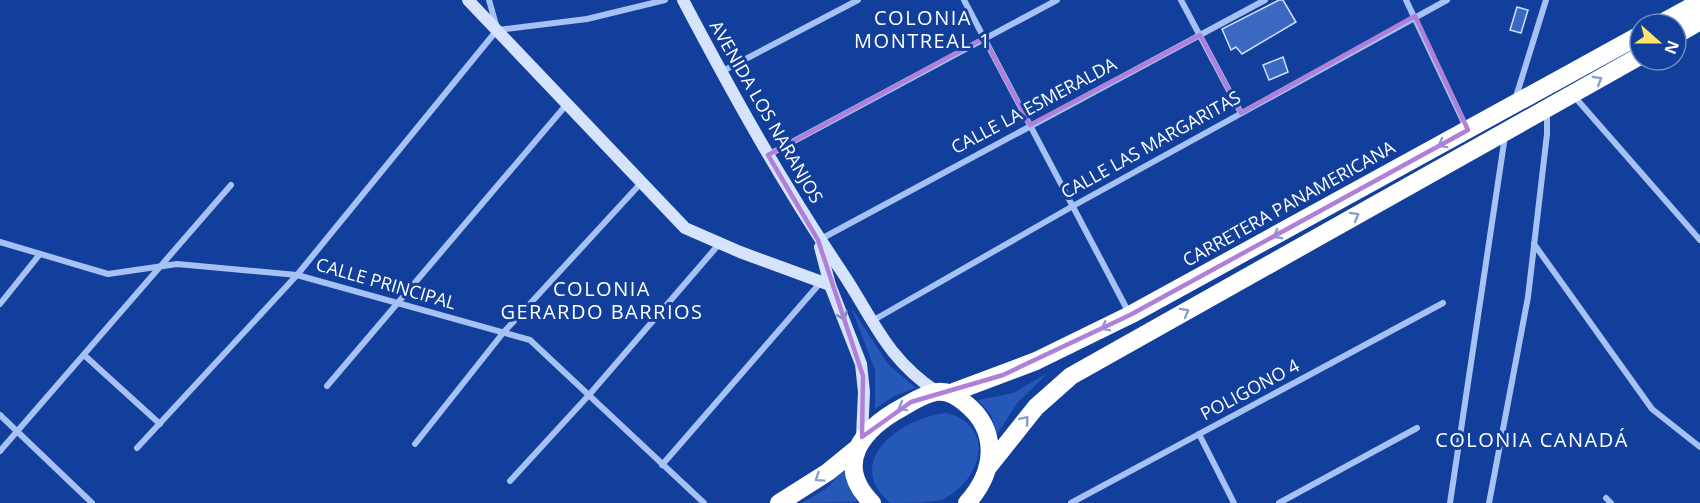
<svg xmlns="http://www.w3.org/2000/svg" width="1700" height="503" font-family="'Open Sans',sans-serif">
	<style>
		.green { fill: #2558b9 }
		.building { fill: #3b69c2; stroke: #cfdffe; stroke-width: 1.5 }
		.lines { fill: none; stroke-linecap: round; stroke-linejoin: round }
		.street { stroke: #a6c1f4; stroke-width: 6 }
		.secondary { stroke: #d6e3fd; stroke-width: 12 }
		.highway { stroke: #fff; stroke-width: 18 }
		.oneway { stroke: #889fcd }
		.oneway2 { stroke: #6a89c7 }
		.marked { fill: none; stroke: #b080d9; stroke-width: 4.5; stroke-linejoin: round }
		.labels { text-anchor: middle; stroke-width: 6; stroke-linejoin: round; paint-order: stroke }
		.street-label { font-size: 18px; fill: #fff; stroke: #123f9b }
		.neighbourhood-label { font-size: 20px; letter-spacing: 1.5px; fill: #fff; stroke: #123f9b }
	</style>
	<rect width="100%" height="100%" fill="#123f9b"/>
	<g class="green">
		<polygon points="851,307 888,364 916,388 894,396 875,409 875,370"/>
		<polygon points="1048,373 1018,402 997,434 991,415 978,400 1013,393"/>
		<path d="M947,413c51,14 34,69 -6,87 -14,3 -35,3 -51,3 -49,-43 13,-86 57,-90z"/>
		<polygon points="844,470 857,502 802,503 827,488"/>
	</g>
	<g class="building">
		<polygon points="1279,0 1283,0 1296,22 1242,54 1236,47 1231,50 1222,29"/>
		<polygon points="1517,7 1528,10 1521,33 1510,30"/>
		<polygon points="1283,57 1288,72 1269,80 1263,65"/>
	</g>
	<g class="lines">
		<g class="street">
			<polyline points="489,0 496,25"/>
			<polyline points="964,0 1129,313"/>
			<polyline points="1181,0 1241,113"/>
			<polyline points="1406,0 1466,127"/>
			<polyline points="721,72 858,0"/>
			<polyline points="1573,95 1700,240"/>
			<polyline points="1515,100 1546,0"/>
			<polyline points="768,155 1057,0"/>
			<polyline points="819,240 1265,0"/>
			<polyline points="0,242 108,274 177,264 297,275 530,340 704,503"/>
			<polyline points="1534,244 1652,409 1700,447"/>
			<polyline points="0,304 40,254"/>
			<polyline points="872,321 1073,206 1447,0"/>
			<polyline points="84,355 160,424"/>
			<polyline points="327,386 567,104"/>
			<polyline points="0,415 92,503"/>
			<polyline points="1199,434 1234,503"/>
			<polyline points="415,444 503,333 641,183"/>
			<polyline points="137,448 297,275 497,30 587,19 665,0"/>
			<polyline points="0,451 231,185"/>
			<polyline points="662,465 821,282"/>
			<polyline points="510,481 589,395 720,243"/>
			<polyline points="1606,498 1611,503"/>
			<polyline points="1071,503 1443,303"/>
			<polyline points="1279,503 1417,428"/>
			<polyline points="1450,503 1505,136"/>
			<polyline points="1489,503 1528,297 1547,134 1547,111"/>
		</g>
		<g class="secondary">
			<polyline points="468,0 685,228 740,252 830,285"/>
			<path d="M683,0c49,93 100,185 159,272 32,48 44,86 95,120"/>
			<polyline points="820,247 830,285 861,364 864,392 862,437"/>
		</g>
		<g class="highway">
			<polyline points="1660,24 1700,2"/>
			<polyline points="1676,35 1700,21"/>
			<polyline points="951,393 1036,361 1130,315 1640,35"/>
			<polyline points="989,466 1036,407 1071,376 1640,56"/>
			<polyline points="779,503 828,472 855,450"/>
			<path d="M872,503c-40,-40 -8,-75 31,-96 10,-6 22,-13 33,-15 12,-2 21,4 29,11 35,28 30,69 2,100"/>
		</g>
	</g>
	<defs><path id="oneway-chevron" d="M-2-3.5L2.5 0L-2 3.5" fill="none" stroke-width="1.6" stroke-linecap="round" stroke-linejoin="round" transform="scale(1.5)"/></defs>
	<g class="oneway">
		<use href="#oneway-chevron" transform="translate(1598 80) rotate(-30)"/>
		<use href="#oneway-chevron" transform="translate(1442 144) rotate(151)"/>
		<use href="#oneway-chevron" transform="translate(1355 216) rotate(-29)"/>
		<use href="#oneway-chevron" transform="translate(1277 235) rotate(152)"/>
		<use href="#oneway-chevron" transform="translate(1185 312) rotate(-29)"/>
		<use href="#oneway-chevron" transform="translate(1105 327) rotate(154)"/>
		<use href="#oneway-chevron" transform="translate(902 407) rotate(151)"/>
		<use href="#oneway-chevron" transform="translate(1025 420) rotate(-50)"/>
		<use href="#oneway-chevron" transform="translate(819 478) rotate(146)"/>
	</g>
	<use class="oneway2" href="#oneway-chevron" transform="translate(843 316) rotate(68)"/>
	<path class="marked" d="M1415,16l53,114 -338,185 -127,60 -92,27 -49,35 1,-61 -45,-136 -50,-85 216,-117 46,87 170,-90 41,78z"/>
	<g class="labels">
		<g class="street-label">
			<text transform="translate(1034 106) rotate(-28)" y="6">CALLE LA ESMERALDA</text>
			<text transform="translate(766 112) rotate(60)" y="6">AVENIDA LOS NARANJOS</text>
			<text transform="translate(1151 145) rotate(-29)" y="6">CALLE LAS MARGARITAS</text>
			<text transform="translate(1289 204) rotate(-29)" y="6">CARRETERA PANAMERICANA</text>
			<text transform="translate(386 284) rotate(16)" y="6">CALLE PRINCIPAL</text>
			<text transform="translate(1250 390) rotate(-28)" y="6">POLIGONO 4</text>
		</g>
		<g class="neighbourhood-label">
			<text x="923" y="25">COLONIA<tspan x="923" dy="23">MONTREAL 1</tspan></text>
			<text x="602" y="296">COLONIA<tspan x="602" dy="23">GERARDO BARRIOS</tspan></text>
			<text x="1532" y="447">COLONIA CANADÁ</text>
		</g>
	</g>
	<g transform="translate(1658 42) rotate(111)"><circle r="28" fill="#123f9b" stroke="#718cc3" stroke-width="1.5"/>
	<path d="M0-4.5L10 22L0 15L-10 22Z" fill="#ffe469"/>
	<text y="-9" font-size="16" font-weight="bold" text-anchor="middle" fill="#ffffff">N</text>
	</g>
</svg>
